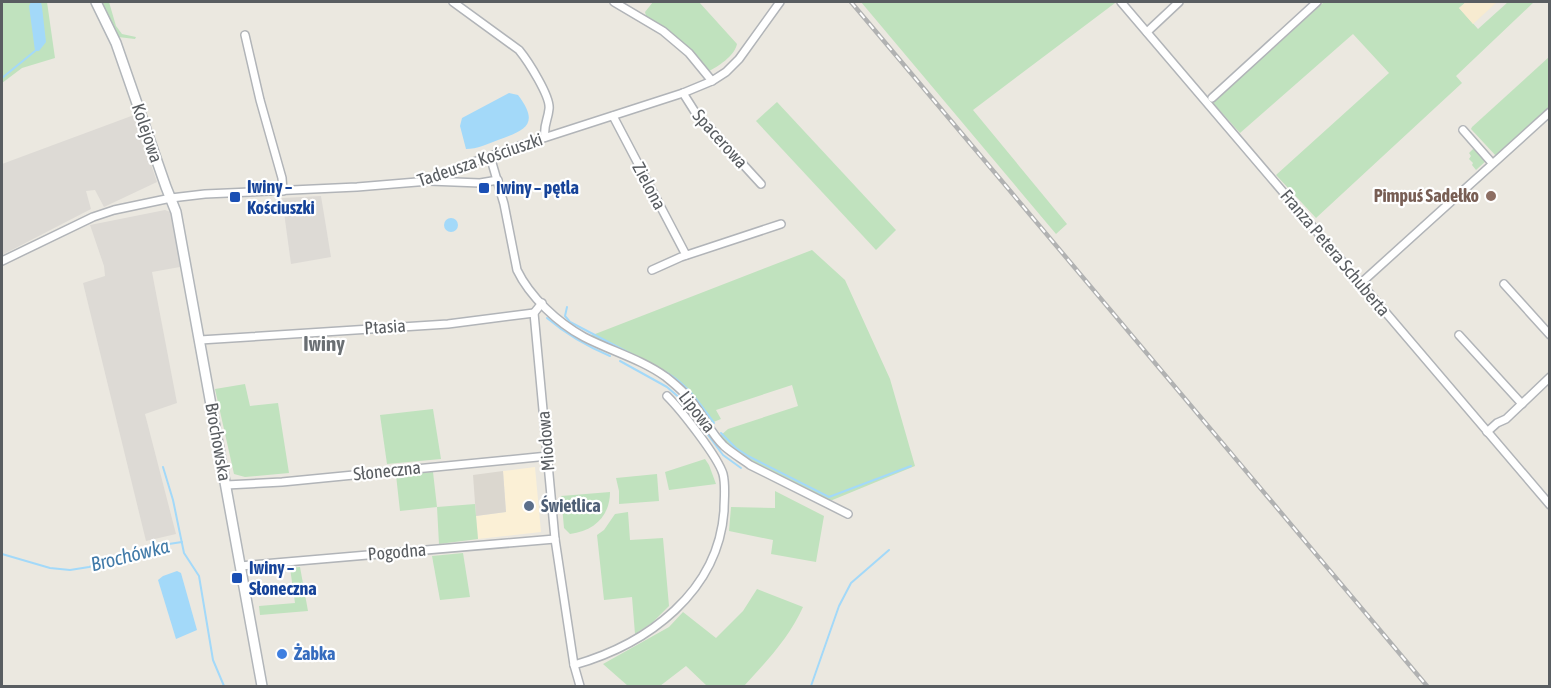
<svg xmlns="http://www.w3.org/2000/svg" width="1551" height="688" font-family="'Asap Condensed',sans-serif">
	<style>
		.commercial { fill: #fbf0d6 }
		.industrial { fill: #dddad5 }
		.education { fill: #dbd7cf }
		.green { fill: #c0e2be }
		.sand { fill: #f7ebd0 }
		.water { fill: #a3d9f9 }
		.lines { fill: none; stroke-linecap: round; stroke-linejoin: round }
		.stream { stroke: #a3d9f9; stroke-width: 2 }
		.street-casing { stroke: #b1b4b8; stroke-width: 10 }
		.secondary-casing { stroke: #b2b6ba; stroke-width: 12 }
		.street { stroke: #fff; stroke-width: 7 }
		.secondary { stroke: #fff; stroke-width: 9 }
		.rail-casing { stroke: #b1b2b2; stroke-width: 4.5 }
		.rail { stroke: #fff; stroke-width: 2; stroke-dasharray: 7; stroke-linecap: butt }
		.transit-dot { fill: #1a4fb4; stroke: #fff; stroke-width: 2 }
		.education-dot { fill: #8d6e63; stroke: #fff; stroke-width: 2 }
		.service-dot { fill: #5c6f8a; stroke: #fff; stroke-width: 2 }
		.shop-dot { fill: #3f7fe0; stroke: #fff; stroke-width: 2 }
		.labels { text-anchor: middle; stroke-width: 4.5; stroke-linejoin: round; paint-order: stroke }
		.street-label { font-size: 18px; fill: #595d61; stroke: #fff }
		.transit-label { font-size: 18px; font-weight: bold; fill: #164399; stroke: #fff; text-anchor: start }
		.education-label { font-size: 18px; font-weight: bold; fill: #785e54; stroke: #fff; text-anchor: end }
		.service-label { font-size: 18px; font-weight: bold; fill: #4e5e75; stroke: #fff; text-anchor: start }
		.shop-label { font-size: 18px; font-weight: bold; fill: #366cbe; stroke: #fff; text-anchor: start }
		.water-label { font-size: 20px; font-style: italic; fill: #427ba9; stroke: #fff }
		.quarter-label { font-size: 21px; font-weight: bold; fill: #6a6f73; stroke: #fff }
	</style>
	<rect width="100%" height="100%" fill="#ebe8e0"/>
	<polygon class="commercial" points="535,467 541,532 478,539 476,516 506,512 503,471"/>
	<g class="industrial">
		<polygon points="134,115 157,182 104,207 95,190 86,191 91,209 2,255 2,164"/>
		<polygon points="321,196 331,257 291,264 282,198"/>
		<polygon points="165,210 173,213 180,267 152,272 177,403 145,414 176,534 146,541 83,283 105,276 104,266 90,225"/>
	</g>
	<polygon class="education" points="503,471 506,512 476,516 473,475"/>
	<g class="green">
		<polygon points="2,2 47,2 55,58 22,68 2,83"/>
		<polygon points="100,2 109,2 116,26 122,34 136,37 135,39 118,37"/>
		<path d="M653,2h46l38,42c-3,13 -19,22 -29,28l-26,-29 -36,-27 -1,-4z"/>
		<polygon points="861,2 1113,2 1115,3 973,110 1067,224 1056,234"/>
		<polygon points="1324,2 1466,2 1459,8 1478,29 1508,2 1534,2 1456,76 1462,83 1316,218 1276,175 1389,73 1353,34 1240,133 1213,103"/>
		<polygon points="1549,57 1549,107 1496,156 1471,129 1472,127"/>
		<polygon points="777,102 896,230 876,250 756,121"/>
		<polygon points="1475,147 1487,160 1476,170 1472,165 1473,163 1469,159 1471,156 1469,153"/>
		<path d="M812,250l33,30 45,99 25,87 -85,35c-38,-19 -79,-35 -110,-65l8,-7 70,-23 -6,-21 -76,25 5,9 -10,4c-10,-16 -21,-33 -36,-44 -23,-18 -58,-30 -85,-43z"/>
		<polygon points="245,384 250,406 278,403 289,473 245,477 234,474 215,389"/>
		<polygon points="433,409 441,459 387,464 380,415"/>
		<polygon points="705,459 709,465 716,484 669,490 665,472"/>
		<polygon points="433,472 437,507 475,504 478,539 439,544 437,507 400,511 396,475"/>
		<polygon points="657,474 659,501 619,504 619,491 616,478"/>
		<polygon points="775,491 824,516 816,562 771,554 773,540 729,531 731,507 775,508"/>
		<path d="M610,492c0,24 -16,39 -40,42l-6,-6 -3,-32z"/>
		<polygon points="628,512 630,540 663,538 669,606 652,623 635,634 632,597 604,600 597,535 604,530 615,514"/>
		<polygon points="463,553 470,597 440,600 432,556"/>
		<polygon points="300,567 308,611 260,615 259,606 295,603 290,568"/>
		<path d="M757,589l46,18c-14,31 -37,55 -59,79h-37l-21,-20 -26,20h-32l-25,-22 66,-37 14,-15 33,26 27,-27z"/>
	</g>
	<polygon class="sand" points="1466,2 1494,2 1496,3 1473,24 1459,8"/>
	<g class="water">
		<polygon points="31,2 41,2 42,7 46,42 39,51 35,51 29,6"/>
		<path d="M509,93l9,2c22,29 8,35 -20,45 -10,4 -21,9 -32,9l-6,-23 2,-8z"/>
		<circle cx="451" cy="225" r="7"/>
		<polygon points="177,571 181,573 197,630 176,639 158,580 163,576"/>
	</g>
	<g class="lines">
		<g class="stream">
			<polyline points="2,78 35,51"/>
			<polyline points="567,307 565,316 570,322 637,357"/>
			<path d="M547,318c19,16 39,28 63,38"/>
			<polyline points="620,361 667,387 682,400 723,455 741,468"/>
			<path d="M658,368c28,14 38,30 56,55"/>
			<polyline points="721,433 736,448 748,456 829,497 911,466"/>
			<polyline points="163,467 173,500 184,553 199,576 213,660 224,686"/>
			<polyline points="2,554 50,568 70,570 89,567 149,547 182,542"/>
			<polyline points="811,686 839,606 851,583 889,550"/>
		</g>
		<g class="street-casing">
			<g id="street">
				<path d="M453,2l66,48c9,11 32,47 30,59 -1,11 -6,17 -4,28"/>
				<polyline points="614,2 663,31 689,53 712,81"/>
				<polyline points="1121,2 1550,505"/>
				<polyline points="1147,32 1179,2"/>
				<polyline points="245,35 260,100 282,178 283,191"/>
				<polyline points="683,93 695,112 761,184"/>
				<polyline points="1212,98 1317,2"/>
				<polyline points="613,116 686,255"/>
				<polyline points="1463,130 1492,163"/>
				<path d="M490,156l14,48 13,66c13,27 41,53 67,67 27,14 57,22 82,40 10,8 22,18 29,29 10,13 17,29 29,40 8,7 18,13 26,19l98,49"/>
				<polyline points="429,181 480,183 498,180"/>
				<polyline points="2,261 93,217 114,210 171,198 205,194 357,187 429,181 468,164 522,145 683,93 712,81 726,72 739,59 780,2"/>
				<polyline points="652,270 681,257 781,224"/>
				<polyline points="1361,283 1550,112"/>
				<polyline points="1504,284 1550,335"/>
				<polyline points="542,303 534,313 555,539 574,665 580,686"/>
				<polyline points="1459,335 1522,404"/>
				<polyline points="200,340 448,324 534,313"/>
				<polyline points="1487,432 1497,423 1506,419 1550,377"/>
				<polyline points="226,485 282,482 548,456"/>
				<polyline points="240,566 555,539"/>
				<path d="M574,665c74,-21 144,-73 150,-154 0,-12 2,-25 -1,-37 -5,-17 -42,-64 -56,-78"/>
			</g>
		</g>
		<g class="secondary-casing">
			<polyline id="secondary" points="96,2 116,43 166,187 176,212 262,686"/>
		</g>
		<use href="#street" class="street"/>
		<use href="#secondary" class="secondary"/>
		<g class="rail-casing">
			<polyline id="rail" points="851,2 1427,686"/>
		</g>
		<use href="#rail" class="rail"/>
	</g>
	<g class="transit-dot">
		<rect x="478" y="182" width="12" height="12" rx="3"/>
		<rect x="229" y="191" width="12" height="12" rx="3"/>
		<rect x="231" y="572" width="12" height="12" rx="3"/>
	</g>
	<circle class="education-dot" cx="1491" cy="196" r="6"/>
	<circle class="service-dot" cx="529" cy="506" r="6"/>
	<circle class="shop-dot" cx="282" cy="654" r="6"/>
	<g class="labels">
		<g class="street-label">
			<text transform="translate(147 133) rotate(71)" y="6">Kolejowa</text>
			<text transform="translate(720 139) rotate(48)" y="6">Spacerowa</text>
			<text transform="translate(480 160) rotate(-19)" y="6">Tadeusza Kościuszki</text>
			<text transform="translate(649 186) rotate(62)" y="6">Zielona</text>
			<text transform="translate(1335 253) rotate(50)" y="6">Franza Petera Schuberta</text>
			<text transform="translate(385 327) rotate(-4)" y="6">Ptasia</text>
			<text transform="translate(697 412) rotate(52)" y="6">Lipowa</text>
			<text transform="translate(546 441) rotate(-95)" y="6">Miodowa</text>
			<text transform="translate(218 442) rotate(80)" y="6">Brochowska</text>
			<text transform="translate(387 471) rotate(-6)" y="6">Słoneczna</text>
			<text transform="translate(397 552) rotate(-5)" y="6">Pogodna</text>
		</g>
		<g class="transit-label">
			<text x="247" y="193">Iwiny –<tspan x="247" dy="21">Kościuszki</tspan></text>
			<text x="496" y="194">Iwiny – pętla</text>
			<text x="249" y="574">Iwiny –<tspan x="249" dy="21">Słoneczna</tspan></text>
		</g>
		<g class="education-label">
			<text x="1479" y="202">Pimpuś Sadełko</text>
		</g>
		<g class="service-label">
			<text x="541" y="512">Świetlica</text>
		</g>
		<g class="shop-label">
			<text x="294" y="660">Żabka</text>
		</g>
		<g class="water-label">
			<text transform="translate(130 555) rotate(-14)" y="7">Brochówka</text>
		</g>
		<g class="quarter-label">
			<text x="324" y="351">Iwiny</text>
		</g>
	</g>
	<rect width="1551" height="688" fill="none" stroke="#595d61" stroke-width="6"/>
</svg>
